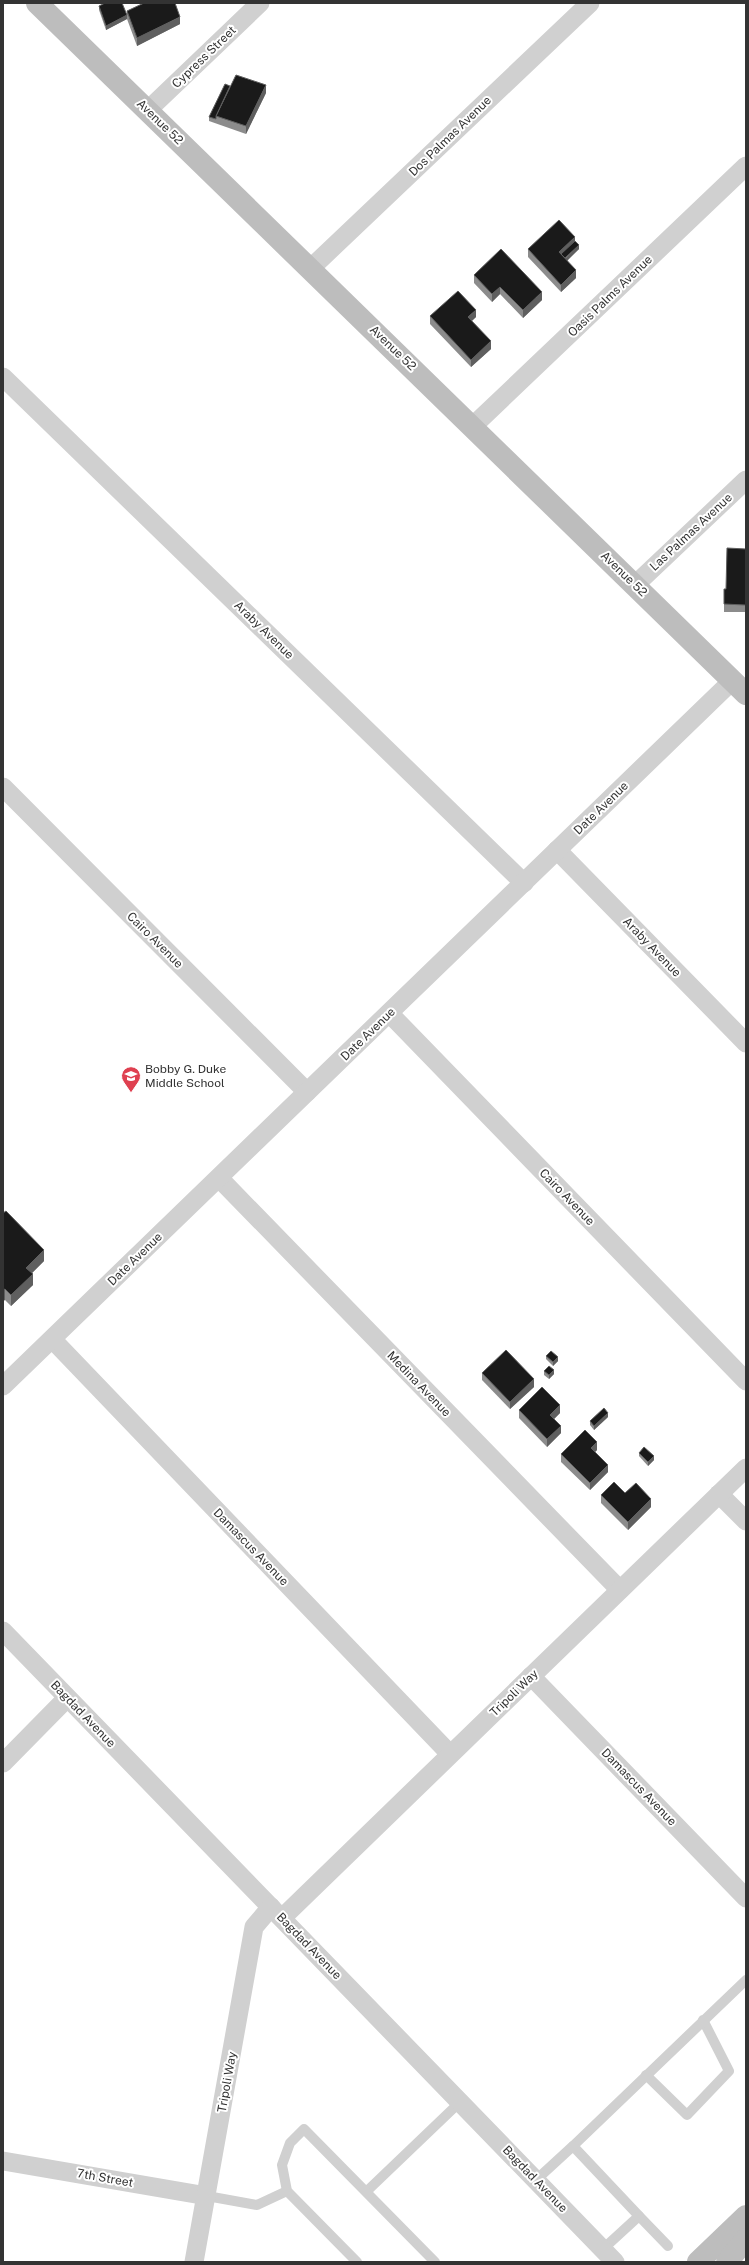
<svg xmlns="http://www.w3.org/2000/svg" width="749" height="2265" font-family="'Public Sans',sans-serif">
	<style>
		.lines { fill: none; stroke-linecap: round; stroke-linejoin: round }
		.lane { stroke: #d0d0d0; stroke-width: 10 }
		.street { stroke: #d0d0d0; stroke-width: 19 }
		.secondary { stroke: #bdbdbd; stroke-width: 22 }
		.wall { fill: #8c8c8c }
		.shaded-wall { fill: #5f5f5f }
		.building { fill: #1a1a1a; stroke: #5f5f5f }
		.labels { text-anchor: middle; stroke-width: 4; stroke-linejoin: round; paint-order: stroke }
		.street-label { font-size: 12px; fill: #333; stroke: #fff }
		.poi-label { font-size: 12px; fill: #333; stroke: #fff; text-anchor: start }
	</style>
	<rect width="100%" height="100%" fill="#fff"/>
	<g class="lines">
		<g class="lane">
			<polyline points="646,2075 687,2115 729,2071 703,2020"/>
			<polyline points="573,2146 746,1980"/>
			<polyline points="536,2180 573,2146 639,2216 603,2249"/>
			<polyline points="367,2191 460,2102"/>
			<polyline points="207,2196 257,2205 287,2191"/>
			<polyline points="639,2216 668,2246"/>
			<polyline points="357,2262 287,2191 282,2165 290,2143 304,2129 435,2262"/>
		</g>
		<g class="street">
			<polyline points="148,110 260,3"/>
			<polyline points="311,268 590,3"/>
			<polyline points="3,377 524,883"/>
			<polyline points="473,426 746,166"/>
			<polyline points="635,585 746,480"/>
			<polyline points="3,787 307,1092"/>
			<polyline points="557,850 746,1043"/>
			<polyline points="389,1013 746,1381"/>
			<polyline points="219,1178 620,1590"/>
			<polyline points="52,1339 450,1754"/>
			<polyline points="3,1386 732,681"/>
			<polyline points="719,1494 746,1521"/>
			<polyline points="3,1631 615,2262"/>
			<polyline points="531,1676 746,1898"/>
			<polyline points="3,1763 67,1698"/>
			<polyline points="282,1918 746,1468"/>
			<polyline points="3,2161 207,2196"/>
			<polyline points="194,2262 254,1927 271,1907"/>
		</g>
		<g class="secondary">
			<polyline points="37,3 746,694"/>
			<polyline points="698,2262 746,2216"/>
			<polyline points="727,2262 746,2239"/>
		</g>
	</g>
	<g class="wall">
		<polygon points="99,6 127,15 127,11 180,24 137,46 127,19 106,30 99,10"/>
		<polygon points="266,93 246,134 209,121 209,117"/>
		<polygon points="575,241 579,249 567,260 576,278 561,292 528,257 528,249"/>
		<polygon points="474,275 542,300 523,318 500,294 492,302 474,283"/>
		<polygon points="430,316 476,317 471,321 491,349 471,367 430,324"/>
		<polygon points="746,549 746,614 745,612 724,612 724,589 726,589"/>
		<polygon points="3,1213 44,1261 32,1273 33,1285 11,1306 5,1300 3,1301"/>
		<polygon points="546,1356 558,1361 553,1366 546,1359"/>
		<polygon points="544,1371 554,1374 549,1379 544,1375"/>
		<polygon points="482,1373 534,1387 510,1409 482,1380"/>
		<polygon points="519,1410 560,1413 554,1419 561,1433 547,1447 519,1418"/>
		<polygon points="608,1417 594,1430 590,1425 590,1421"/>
		<polygon points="597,1450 595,1452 608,1472 590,1490 561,1462 561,1454"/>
		<polygon points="639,1453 654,1460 648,1466 639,1456"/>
		<polygon points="625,1493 651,1507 628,1530 601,1503 601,1495"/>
	</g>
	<g class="shaded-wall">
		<polygon points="127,15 127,19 106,30 106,26"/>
		<polygon points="180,17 180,24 137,46 137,38"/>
		<polygon points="266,85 266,93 246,134 246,126"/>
		<polygon points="575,237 575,245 561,258 559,252"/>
		<polygon points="579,245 579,249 564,264 564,260"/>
		<polygon points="576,270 576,278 561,292 561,285"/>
		<polygon points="500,287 500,294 492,302 492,294"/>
		<polygon points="542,292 542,300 523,318 523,310"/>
		<polygon points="476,310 476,317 468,325 468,317"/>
		<polygon points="491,341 491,349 471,367 471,360"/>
		<polygon points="44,1250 44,1261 26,1279 26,1268"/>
		<polygon points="33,1274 33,1285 11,1306 11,1295"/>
		<polygon points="5,1289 5,1300 3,1301 3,1290"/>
		<polygon points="558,1357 558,1361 553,1366 553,1362"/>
		<polygon points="554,1370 554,1374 549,1379 549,1375"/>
		<polygon points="534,1379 534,1387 510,1409 510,1402"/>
		<polygon points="560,1405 560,1413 550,1423 550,1415"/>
		<polygon points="608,1413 608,1417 594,1430 594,1426"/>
		<polygon points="561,1426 561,1433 547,1447 547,1439"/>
		<polygon points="597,1442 597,1450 591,1456 591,1448"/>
		<polygon points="654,1456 654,1460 648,1466 648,1462"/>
		<polygon points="608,1465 608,1472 590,1490 590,1483"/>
		<polygon points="651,1499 651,1507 628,1530 628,1522"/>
	</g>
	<g class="building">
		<polygon points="105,3 122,3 127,15 106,26 99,6"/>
		<polygon points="144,3 175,3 180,17 137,38 127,11"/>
		<polygon points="236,75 266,85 246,126 216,116"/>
		<polygon points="225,84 230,86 216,116 216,119 209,117"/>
		<polygon points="559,220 575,237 559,252 576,270 561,285 528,249"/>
		<polygon points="575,241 579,245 565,258 561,254"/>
		<polygon points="501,249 542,292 523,310 500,287 492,294 474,275"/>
		<polygon points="458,291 476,310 468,317 491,341 471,360 430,316"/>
		<polygon points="727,548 746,549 746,606 745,605 724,604 724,589 726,589"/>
		<polygon points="6,1211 44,1250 26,1268 33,1274 11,1295 5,1289 3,1290 3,1213"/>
		<polygon points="506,1350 534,1379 510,1402 482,1373"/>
		<polygon points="551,1351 558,1357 553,1362 546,1356"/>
		<polygon points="549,1366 554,1370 549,1375 544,1371"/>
		<polygon points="542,1387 560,1405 550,1415 561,1426 547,1439 519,1410"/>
		<polygon points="604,1408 608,1413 594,1426 590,1421"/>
		<polygon points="585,1430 597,1442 591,1448 608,1465 590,1483 561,1454"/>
		<polygon points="644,1447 654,1456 648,1462 639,1453"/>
		<polygon points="614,1482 625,1493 636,1483 651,1499 628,1522 601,1495"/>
	</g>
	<defs>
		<g id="school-pin" transform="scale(1)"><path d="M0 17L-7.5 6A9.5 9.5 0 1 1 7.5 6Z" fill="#df4050" stroke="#fff"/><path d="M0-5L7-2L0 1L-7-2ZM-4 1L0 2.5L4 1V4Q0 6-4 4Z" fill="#fff"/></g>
	</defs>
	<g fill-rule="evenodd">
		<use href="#school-pin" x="131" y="1076"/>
	</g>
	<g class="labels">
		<g class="street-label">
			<text transform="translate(204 57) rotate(-44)" y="4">Cypress Street</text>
			<text transform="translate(160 122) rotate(44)" y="4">Avenue 52</text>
			<text transform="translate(450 136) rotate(-44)" y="4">Dos Palmas Avenue</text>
			<text transform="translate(610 296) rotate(-44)" y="4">Oasis Palms Avenue</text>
			<text transform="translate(393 348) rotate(44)" y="4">Avenue 52</text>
			<text transform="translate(691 532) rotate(-43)" y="4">Las Palmas Avenue</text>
			<text transform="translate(624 574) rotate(44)" y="4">Avenue 52</text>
			<text transform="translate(264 630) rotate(44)" y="4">Araby Avenue</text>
			<text transform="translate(601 808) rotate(-44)" y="4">Date Avenue</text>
			<text transform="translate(155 940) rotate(45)" y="4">Cairo Avenue</text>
			<text transform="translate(652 947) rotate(46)" y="4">Araby Avenue</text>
			<text transform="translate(368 1034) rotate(-44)" y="4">Date Avenue</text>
			<text transform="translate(567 1197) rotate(46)" y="4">Cairo Avenue</text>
			<text transform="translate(135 1259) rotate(-44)" y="4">Date Avenue</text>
			<text transform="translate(419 1384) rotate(46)" y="4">Medina Avenue</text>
			<text transform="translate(251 1547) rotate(46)" y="4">Damascus Avenue</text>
			<text transform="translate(514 1693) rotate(-44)" y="4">Tripoli Way</text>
			<text transform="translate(83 1714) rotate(46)" y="4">Bagdad Avenue</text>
			<text transform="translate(639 1787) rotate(46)" y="4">Damascus Avenue</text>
			<text transform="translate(309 1946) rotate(46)" y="4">Bagdad Avenue</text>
			<text transform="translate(227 2082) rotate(-80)" y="4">Tripoli Way</text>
			<text transform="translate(105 2178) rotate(10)" y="4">7th Street</text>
			<text transform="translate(535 2179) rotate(46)" y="4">Bagdad Avenue</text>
		</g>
		<g class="poi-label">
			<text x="145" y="1073">Bobby G. Duke<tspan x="145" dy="14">Middle School</tspan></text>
		</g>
	</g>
	<rect width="749" height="2265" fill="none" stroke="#333333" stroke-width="8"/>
</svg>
